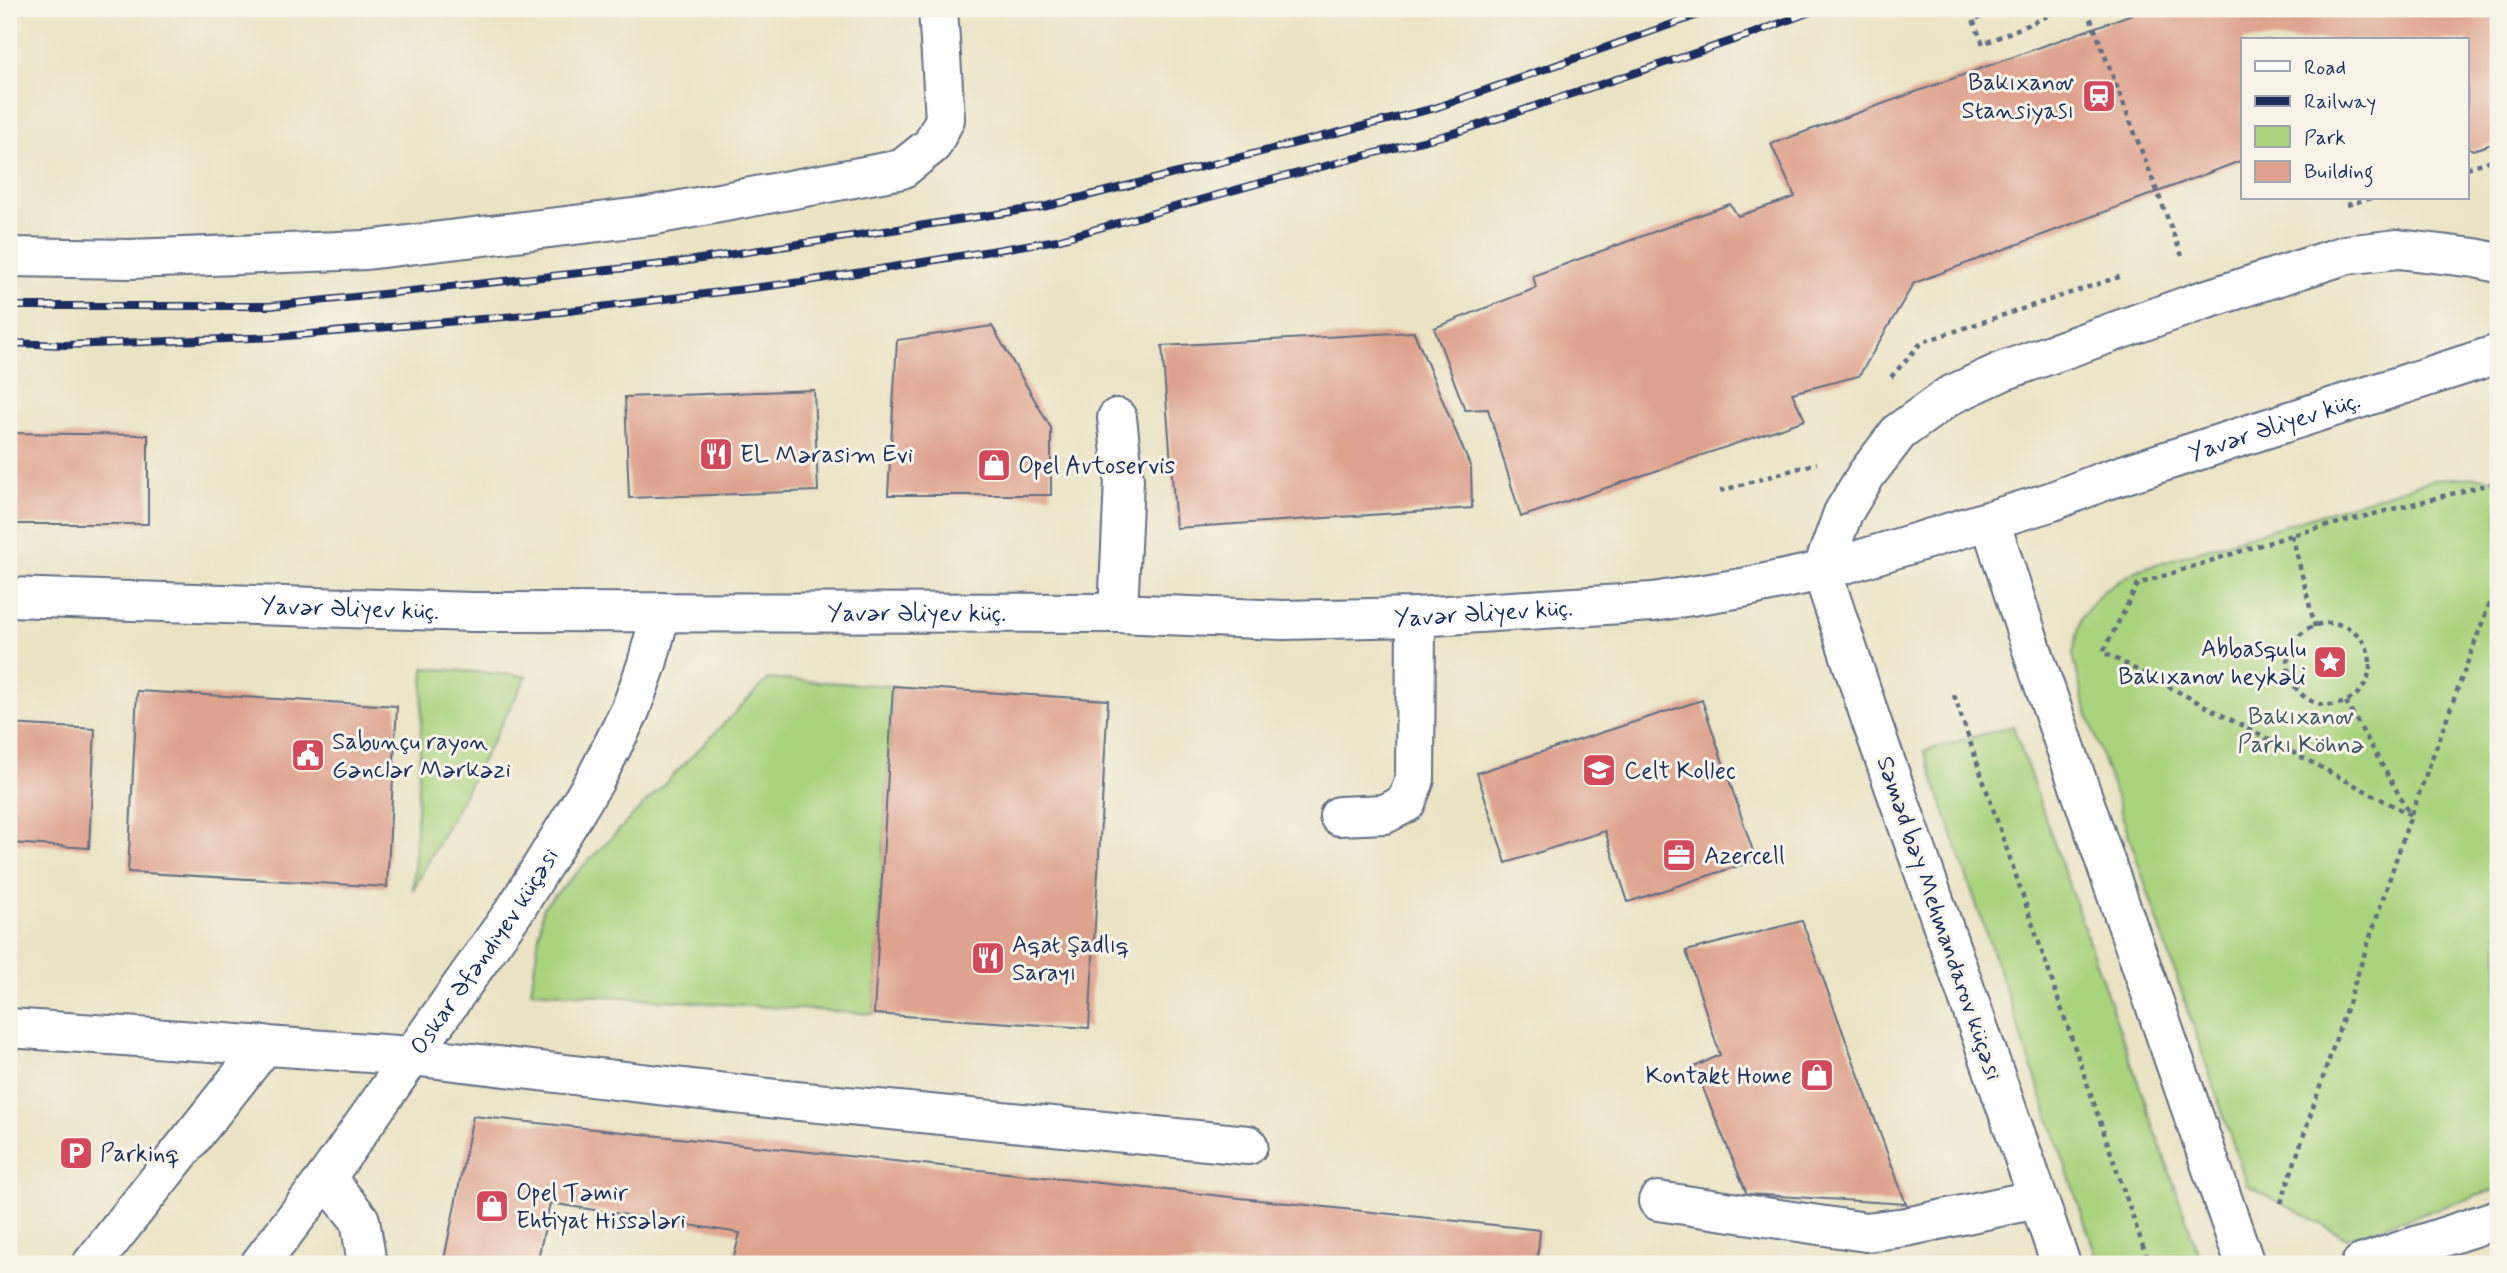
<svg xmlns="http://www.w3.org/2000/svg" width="2507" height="1273" font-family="Mynerve,sans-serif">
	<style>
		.green { fill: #aad37e; stroke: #62816e; stroke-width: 2 }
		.building { fill: #dea38e }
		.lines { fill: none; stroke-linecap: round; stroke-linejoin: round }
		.minor-casing { stroke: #636e82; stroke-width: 42 }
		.major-casing { stroke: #636e82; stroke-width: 42 }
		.path { stroke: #636e82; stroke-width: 4.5; stroke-dasharray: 5 5; stroke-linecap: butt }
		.minor { stroke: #fff; stroke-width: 38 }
		.major { stroke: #fff; stroke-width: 38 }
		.rail-casing { stroke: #1b2f5e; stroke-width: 8 }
		.rail { stroke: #f7f3e8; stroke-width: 5; stroke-dasharray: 16; stroke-linecap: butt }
		.labels { text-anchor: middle; stroke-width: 6; stroke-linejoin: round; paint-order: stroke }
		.poi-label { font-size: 24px; fill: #1b2f5e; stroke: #f7f3e8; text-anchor: start }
		.street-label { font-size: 24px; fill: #1b2f5e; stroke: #f7f3e8 }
		.park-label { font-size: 24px; fill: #3f5866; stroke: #f7f3e8 }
	</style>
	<rect width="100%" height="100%" fill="#f7f3e8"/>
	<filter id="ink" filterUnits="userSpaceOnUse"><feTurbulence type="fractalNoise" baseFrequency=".0143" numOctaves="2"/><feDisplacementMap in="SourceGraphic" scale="14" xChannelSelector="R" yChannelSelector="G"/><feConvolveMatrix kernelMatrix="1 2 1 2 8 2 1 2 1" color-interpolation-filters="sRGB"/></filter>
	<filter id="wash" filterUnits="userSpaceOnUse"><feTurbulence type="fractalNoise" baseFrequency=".00686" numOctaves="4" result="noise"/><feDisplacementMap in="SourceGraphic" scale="28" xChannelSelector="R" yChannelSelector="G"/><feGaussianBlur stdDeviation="1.57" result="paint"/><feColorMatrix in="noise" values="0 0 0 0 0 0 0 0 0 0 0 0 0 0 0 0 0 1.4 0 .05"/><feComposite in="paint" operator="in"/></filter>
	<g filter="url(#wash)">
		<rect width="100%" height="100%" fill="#eae3c4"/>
		<g class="green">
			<polygon points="2477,477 2498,480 2498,1189 2347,1238 2247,1185 2082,697 2073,653 2081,618 2102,592 2137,570 2435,479"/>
			<polygon points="424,668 527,676 413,890"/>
			<polygon points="768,679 893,686 874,1014 531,991 543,907"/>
			<polygon points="2013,726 2202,1264 2099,1264 1924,751"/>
		</g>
		<g id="blocks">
			<g class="building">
				<polygon points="2146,9 2498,9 2498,142 2473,150 2467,147 2467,40 2243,40 2243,160 1914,283 1859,376 1792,393 1805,420 1521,517 1488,409 1465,410 1434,328 1536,288 1533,276 1730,204 1738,216 1795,197 1771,144"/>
				<polygon points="992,326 1051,428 1051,495 888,495 897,340"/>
				<polygon points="1414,332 1471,468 1472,508 1176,528 1162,346"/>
				<polygon points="814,390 818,491 629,498 625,397"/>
				<polygon points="9,433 148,435 148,524 9,524"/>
				<polygon points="893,686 1108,700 1089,1028 874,1014"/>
				<polygon points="137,691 397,706 387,887 128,872"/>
				<polygon points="1702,700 1756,860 1628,902 1605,831 1506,863 1477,773"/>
				<polygon points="9,724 95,729 89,848 9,843"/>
				<polygon points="1802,921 1906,1204 1747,1194 1694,1067 1720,1055 1686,951"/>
				<polygon points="473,1116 1540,1230 1537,1264 887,1264 845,1260 843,1264 732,1264 740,1233 550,1203 537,1264 443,1264"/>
			</g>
		</g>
	</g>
	<g filter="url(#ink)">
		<use href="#blocks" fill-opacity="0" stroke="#636e82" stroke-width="2"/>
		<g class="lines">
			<g class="minor-casing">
				<g id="minor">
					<polyline points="9,257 130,259 366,250 649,216 902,169 932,145 945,119 938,9"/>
					<polyline points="1117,418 1124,480 1118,613"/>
					<path id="s1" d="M9,597l464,15 645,1 165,7 133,-3 237,-15 89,-14 80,-17 21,-58 23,-38 33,-43 50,-36 54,-25 195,-69 147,-47 53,-6 77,9 23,5"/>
					<polyline points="1339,816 1385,814 1406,803 1415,779 1416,617"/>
					<polyline points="9,1028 412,1056 777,1099 1248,1145"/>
					<polyline points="326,1178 360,1220 367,1264"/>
					<polyline points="1658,1201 1866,1232 1906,1227 2037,1199"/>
					<polyline points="92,1264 265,1045"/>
					<path id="s2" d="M260,1264l66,-86 191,-271 78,-127 35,-69 17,-47 14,-52"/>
					<polyline points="2361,1264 2498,1219"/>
				</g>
			</g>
			<g class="major-casing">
				<g id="major">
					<polyline points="1990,521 2039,671 2245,1264"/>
					<path id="s3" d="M2061,1264l-190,-544 -49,-149 228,-69 54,-21 394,-127"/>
				</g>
			</g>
			<g class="path">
				<polyline points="2000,9 1973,20 1983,44 2064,9"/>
				<polyline points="2087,9 2182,256"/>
				<polyline points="2467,168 2498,158"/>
				<polyline points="2347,205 2371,198"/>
				<polyline points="1891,377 1922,342 2122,276"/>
				<polyline points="1720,491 1817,463"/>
				<polyline points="2292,535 2315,627"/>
				<circle cx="2329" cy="664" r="41"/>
				<polyline points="1954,695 2149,1264"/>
				<polyline points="2346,702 2410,814"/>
				<polyline points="2411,815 2103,652 2138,584 2292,535 2498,482"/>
				<polyline points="2281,1203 2411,815 2498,580"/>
			</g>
			<use href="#minor" class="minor"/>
			<use href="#major" class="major"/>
			<g class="rail-casing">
				<g id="rail">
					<polyline points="9,306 270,306 674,263 1043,207 1435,108 1715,9"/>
					<polyline points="9,343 65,345 276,337 560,312 801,282 1057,240 1267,181 1457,132 1749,35 1818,9"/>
				</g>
			</g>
			<use href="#rail" class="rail"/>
		</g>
	</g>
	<defs>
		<g id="station-square" transform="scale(1.75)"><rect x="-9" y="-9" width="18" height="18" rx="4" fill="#d1495b" stroke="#f7f3e8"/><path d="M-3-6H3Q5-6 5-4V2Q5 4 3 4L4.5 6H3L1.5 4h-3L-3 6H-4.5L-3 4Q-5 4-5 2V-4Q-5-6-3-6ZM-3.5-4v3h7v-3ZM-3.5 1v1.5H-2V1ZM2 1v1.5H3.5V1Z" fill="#fff"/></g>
		<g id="restaurant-square" transform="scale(1.75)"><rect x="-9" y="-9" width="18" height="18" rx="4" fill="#d1495b" stroke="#f7f3e8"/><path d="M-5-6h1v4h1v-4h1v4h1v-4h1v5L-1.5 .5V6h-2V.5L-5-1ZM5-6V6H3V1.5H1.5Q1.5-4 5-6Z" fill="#fff"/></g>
		<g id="shop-square" transform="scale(1.75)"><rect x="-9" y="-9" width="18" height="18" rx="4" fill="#d1495b" stroke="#f7f3e8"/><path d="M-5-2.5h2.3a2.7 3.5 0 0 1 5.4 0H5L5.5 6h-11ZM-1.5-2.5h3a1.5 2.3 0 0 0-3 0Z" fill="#fff"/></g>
		<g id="sight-square" transform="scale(1.75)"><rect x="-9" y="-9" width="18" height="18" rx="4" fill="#d1495b" stroke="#f7f3e8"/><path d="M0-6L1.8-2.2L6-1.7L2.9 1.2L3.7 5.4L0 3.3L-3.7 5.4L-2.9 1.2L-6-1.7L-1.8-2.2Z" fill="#fff"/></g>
		<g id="civic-square" transform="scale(1.75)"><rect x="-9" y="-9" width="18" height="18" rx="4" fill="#d1495b" stroke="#f7f3e8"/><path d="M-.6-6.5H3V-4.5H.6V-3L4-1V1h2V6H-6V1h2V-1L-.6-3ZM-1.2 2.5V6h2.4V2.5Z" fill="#fff"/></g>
		<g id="university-square" transform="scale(1.75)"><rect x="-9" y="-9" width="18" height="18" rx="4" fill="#d1495b" stroke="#f7f3e8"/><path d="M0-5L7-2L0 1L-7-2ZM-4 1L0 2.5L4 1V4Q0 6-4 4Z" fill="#fff"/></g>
		<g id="office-square" transform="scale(1.75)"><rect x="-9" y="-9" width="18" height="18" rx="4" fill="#d1495b" stroke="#f7f3e8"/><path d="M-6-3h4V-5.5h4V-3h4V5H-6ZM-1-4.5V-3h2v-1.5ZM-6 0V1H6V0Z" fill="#fff"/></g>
		<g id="parking-square" transform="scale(1.75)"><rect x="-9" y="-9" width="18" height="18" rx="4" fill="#d1495b" stroke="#f7f3e8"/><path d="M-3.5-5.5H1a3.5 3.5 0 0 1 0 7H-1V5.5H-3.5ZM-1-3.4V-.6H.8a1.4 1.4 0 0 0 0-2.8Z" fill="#fff"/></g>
	</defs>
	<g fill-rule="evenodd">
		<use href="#station-square" x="2099" y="96"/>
		<use href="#restaurant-square" x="716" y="454"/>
		<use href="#shop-square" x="994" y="465"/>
		<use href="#sight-square" x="2330" y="662"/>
		<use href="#civic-square" x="308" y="755"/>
		<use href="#university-square" x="1599" y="770"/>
		<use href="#office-square" x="1679" y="855"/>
		<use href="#restaurant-square" x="988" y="958"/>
		<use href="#shop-square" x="1817" y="1075"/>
		<use href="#parking-square" x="76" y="1153"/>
		<use href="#shop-square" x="492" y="1206"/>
	</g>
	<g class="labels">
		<g class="poi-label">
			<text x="2074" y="90" text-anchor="end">Bakıxanov<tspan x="2074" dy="28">Stansiyası</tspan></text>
			<text x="740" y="462">EL Mərasim Evi</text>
			<text x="1018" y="473">Opel Avtoservis</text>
			<text x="2306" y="656" text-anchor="end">Abbasqulu<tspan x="2306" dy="28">Bakıxanov heykəli</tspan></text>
			<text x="332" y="749">Sabunçu rayon<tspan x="332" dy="28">Gənclər Mərkəzi</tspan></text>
			<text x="1624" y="778">Celt Kollec</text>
			<text x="1704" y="863">Azercell</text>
			<text x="1012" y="952">Aqat Şadlıq<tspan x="1012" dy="28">Sarayı</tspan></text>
			<text x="1792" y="1083" text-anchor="end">Kontakt Home</text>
			<text x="100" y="1161">Parkinq</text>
			<text x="516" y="1200">Opel Təmir<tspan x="516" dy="28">Ehtiyat Hissələri</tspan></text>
		</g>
		<g class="street-label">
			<text dy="8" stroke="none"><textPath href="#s3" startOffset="1208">Yavər Əliyev küç.</textPath></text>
			<text dy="8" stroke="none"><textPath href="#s1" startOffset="341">Yavər Əliyev küç.</textPath></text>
			<text dy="8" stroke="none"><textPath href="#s1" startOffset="1475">Yavər Əliyev küç.</textPath></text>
			<text dy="8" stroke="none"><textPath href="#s1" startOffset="908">Yavər Əliyev küç.</textPath></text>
			<text transform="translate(1940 918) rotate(71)" y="8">Səməd bəy Mehmandarov küçəsi</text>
			<text dy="8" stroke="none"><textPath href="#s2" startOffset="385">Oskar Əfəndiyev küçəsi</textPath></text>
		</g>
		<g class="park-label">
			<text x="2301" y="724">Bakıxanov<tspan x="2301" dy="28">Parkı Köhnə</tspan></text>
		</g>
	</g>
	<rect width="2507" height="1273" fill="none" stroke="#f7f3e8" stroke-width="35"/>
	<rect x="2241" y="38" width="228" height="161" fill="#f7f3e8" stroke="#9fa5b1" stroke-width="2"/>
	<rect x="2255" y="61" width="35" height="10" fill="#ffffff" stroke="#9fa5b1" stroke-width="2"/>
	<text x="2304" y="74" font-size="21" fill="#1b2f5e">Road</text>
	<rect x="2255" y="96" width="35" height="10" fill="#1b2f5e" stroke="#9fa5b1" stroke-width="2"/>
	<text x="2304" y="108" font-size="21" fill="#1b2f5e">Railway</text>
	<rect x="2255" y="126" width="35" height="21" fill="#aad37e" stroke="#9fa5b1" stroke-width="2"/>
	<text x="2304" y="144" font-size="21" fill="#1b2f5e">Park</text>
	<rect x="2255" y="161" width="35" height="21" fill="#dea38e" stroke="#9fa5b1" stroke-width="2"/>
	<text x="2304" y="178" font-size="21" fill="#1b2f5e">Building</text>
</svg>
